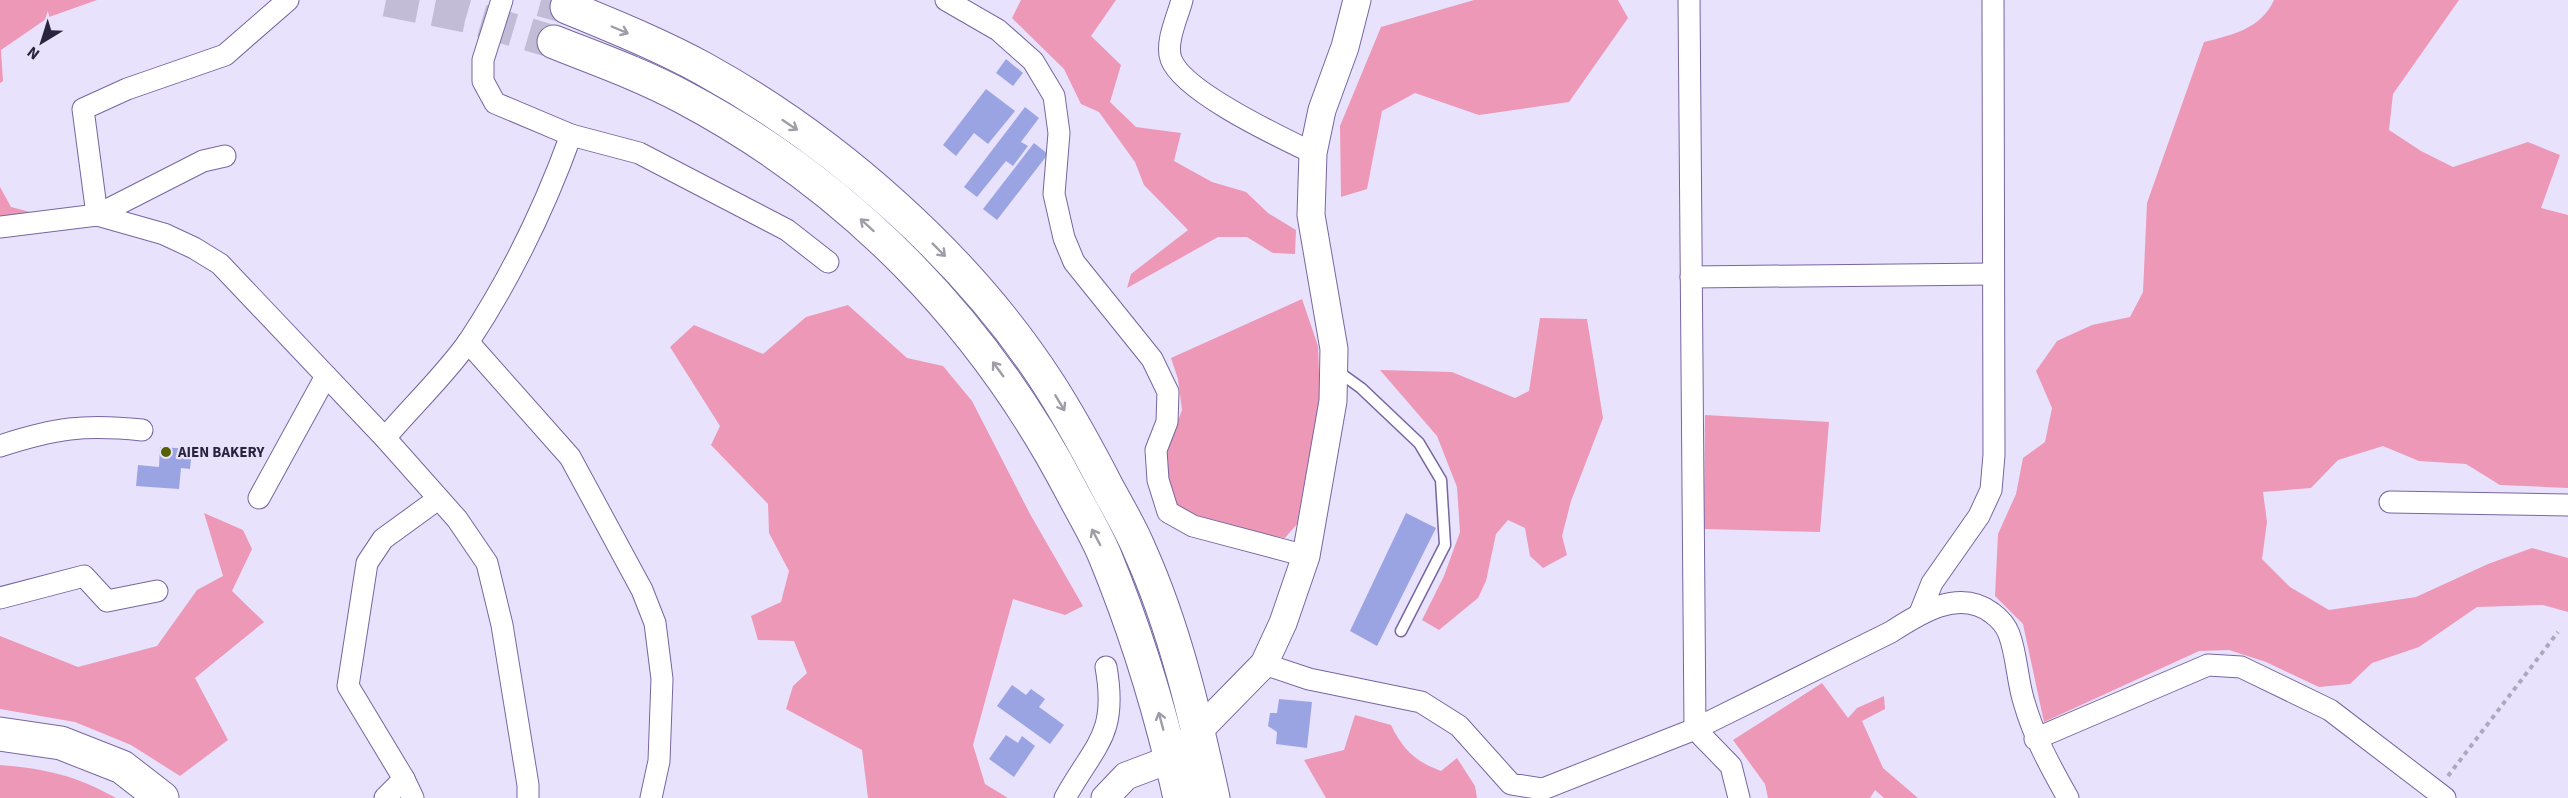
<svg xmlns="http://www.w3.org/2000/svg" width="2568" height="798" font-family="'Source Sans 3',sans-serif">
	<style>
		.forest { fill: #ed98b6 }
		.building { fill: #9ba4e2 }
		.lines { fill: none; stroke-linecap: round; stroke-linejoin: round }
		.primary-tunnel { stroke: #c3bcd7; stroke-width: 33; stroke-dasharray: 33 16; stroke-linecap: butt }
		.service-casing { stroke: #7766a0; stroke-width: 13 }
		.minor-casing { stroke: #7766a0; stroke-width: 23 }
		.tertiary-casing { stroke: #7766a0; stroke-width: 29 }
		.primary-casing { stroke: #7766a0; stroke-width: 35 }
		.path { stroke: #aea7c1; stroke-width: 4; stroke-dasharray: 4.5 4.5; stroke-linecap: butt }
		.service { stroke: #fff; stroke-width: 10 }
		.minor { stroke: #fff; stroke-width: 21 }
		.tertiary { stroke: #fff; stroke-width: 27 }
		.primary { stroke: #fff; stroke-width: 33 }
		.oneway { stroke: #a09ca8 }
		.poi-dot { fill: #556000; stroke: #e9e2fd; stroke-width: 2 }
		.labels { text-anchor: middle; stroke-width: 4.5; stroke-linejoin: round; paint-order: stroke }
		.poi-label { font-size: 15px; font-weight: bold; fill: #2b243d; stroke: #e9e2fd; text-anchor: start }
	</style>
	<rect width="100%" height="100%" fill="#e9e2fd"/>
	<g class="forest">
		<polygon points="0,0 97,0 49,17 1,50 3,81 0,83"/>
		<polygon points="1021,0 1116,0 1091,36 1121,65 1110,102 1136,127 1181,133 1174,161 1212,182 1246,192 1268,213 1296,230 1295,254 1273,253 1247,237 1218,237 1127,288 1131,274 1188,230 1144,185 1135,162 1099,112 1081,104 1064,69 1012,18"/>
		<polygon points="1474,0 1618,0 1628,18 1569,102 1479,115 1415,93 1382,111 1367,189 1341,197 1340,126 1381,27"/>
		<path d="M2274,0h185l-66,94 -4,36 32,21 32,16 75,-25 32,13 -19,53 27,7v273l-68,-3 -34,-21 -47,-3 -36,-15 -45,14 -27,28 -48,4 4,30 -5,37 28,28 39,23 87,-13 72,-33 44,-16 36,10v54l-25,-7 -66,2 -58,40 -47,16 -22,21 -31,3 -53,-25 -37,-12 -30,1 -155,71 -21,-98 -28,-28 3,-62 18,-40 7,-36 22,-16 7,-34 -16,-37 21,-30 35,-16 38,-8 13,-25 4,-89 57,-161c28,-7 57,-13 70,-42z"/>
		<polygon points="0,187 11,207 34,213 0,217"/>
		<polygon points="1302,299 1318,346 1320,397 1297,524 1285,538 1196,520 1172,504 1164,475 1167,449 1182,410 1178,379 1171,358"/>
		<polygon points="848,305 907,358 943,366 972,401 1030,514 1083,606 1065,615 1013,599 973,745 985,784 1008,798 868,798 862,750 786,709 793,686 807,673 794,641 758,640 751,616 781,602 789,571 769,533 768,504 711,445 720,426 670,347 694,325 763,354 806,317"/>
		<polygon points="1540,318 1587,319 1603,418 1571,501 1562,536 1567,555 1543,568 1530,556 1525,528 1508,520 1496,534 1486,581 1478,598 1439,630 1422,620 1444,576 1460,532 1457,487 1437,436 1380,370 1452,372 1515,398 1529,391"/>
		<polygon points="1705,415 1829,422 1820,532 1704,529"/>
		<polygon points="204,513 243,530 252,549 232,591 264,622 195,678 228,740 180,776 131,745 75,722 0,709 0,636 78,667 157,646 197,590 223,576"/>
		<polygon points="1822,683 1848,718 1857,708 1884,696 1885,709 1862,721 1883,768 1918,798 1884,798 1875,790 1870,798 1768,798 1765,784 1733,740"/>
		<path d="M1355,715l36,10c12,25 24,36 50,46l16,-13 18,28 2,12h-151l-22,-38 40,-10z"/>
		<path d="M0,765c46,4 75,10 116,33h-116z"/>
	</g>
	<g class="building">
		<polygon points="1006,59 1023,73 1013,86 996,73"/>
		<polygon points="986,89 1015,111 988,144 974,133 956,156 943,145"/>
		<polygon points="1025,107 1039,118 1021,142 1028,146 1013,166 1006,161 977,197 964,187"/>
		<polygon points="1034,143 1048,154 997,220 983,209"/>
		<polygon points="160,447 192,449 190,469 181,468 179,489 136,486 138,465 159,467"/>
		<polygon points="1406,513 1436,528 1377,646 1350,631"/>
		<polygon points="1012,685 1026,695 1031,689 1045,699 1039,707 1064,725 1050,744 997,706"/>
		<polygon points="1279,699 1312,702 1307,748 1276,744 1277,732 1268,726 1270,713 1277,713"/>
		<polygon points="1006,735 1018,743 1022,736 1035,746 1014,777 989,759"/>
	</g>
	<g class="lines">
		<g class="primary-tunnel">
			<polyline points="386,0 466,16 554,42"/>
			<polyline points="541,0 567,7"/>
		</g>
		<g class="service-casing">
			<polyline id="service" points="1336,370 1361,388 1419,443 1441,480 1445,545 1401,631"/>
		</g>
		<g class="minor-casing">
			<g id="minor">
				<polyline points="946,0 998,30 1033,61 1054,96 1059,133 1054,194 1064,238 1074,262 1152,359 1168,392 1167,422 1156,450 1158,480 1168,512 1193,526 1306,556"/>
				<path d="M1182,0c-4,16 -17,42 -11,59 12,33 109,78 142,94"/>
				<polyline points="1689,0 1695,729 1731,766 1739,798"/>
				<polyline points="571,135 639,153 787,230 828,262"/>
				<polyline points="97,215 83,109 127,89 225,55 288,0"/>
				<polyline points="97,215 203,161 225,156"/>
				<polyline points="0,227 97,215 164,234 194,248 220,264 385,438 457,519 487,563 502,625 528,785 528,798"/>
				<polyline points="1691,277 1993,274"/>
				<polyline points="468,342 570,457 642,590 655,623 662,679 659,761 651,798"/>
				<path d="M385,438c27,-32 60,-63 84,-97 42,-64 76,-134 102,-206l-76,-32 -12,-22v-21l19,-60"/>
				<path d="M0,446c55,-18 84,-22 142,-16"/>
				<polyline points="259,498 326,376"/>
				<polyline points="2390,502 2568,505"/>
				<polyline points="0,598 84,576 107,601 157,591"/>
				<polyline points="1920,613 1932,583 1979,516 1991,490 1994,455 1993,0"/>
				<path d="M1264,664l45,15 112,23 38,24 52,58 32,5 152,-60 196,-97c29,-19 68,-44 101,-19 7,5 14,13 17,21 8,21 8,46 15,68 10,35 26,64 44,96"/>
				<polyline points="2035,739 2208,665 2241,667 2330,710 2445,798"/>
				<polyline points="385,798 404,779"/>
				<polyline points="413,798 404,779 348,686 367,563 383,539 438,499"/>
				<path d="M1065,798c30,-54 53,-63 41,-131"/>
			</g>
		</g>
		<g class="tertiary-casing">
			<polyline id="tertiary" points="1105,798 1126,776 1171,759 1264,664 1283,623 1306,556 1333,401 1334,349 1311,215 1313,153 1322,110 1345,47 1357,0"/>
		</g>
		<g class="primary-casing">
			<g id="primary">
				<path d="M567,7c46,19 93,38 137,62 132,73 264,189 346,317 21,33 40,68 58,103 11,20 23,40 32,62 35,78 55,164 73,247"/>
				<path d="M554,42c43,17 88,33 129,55 168,89 301,226 389,395 11,21 24,42 33,64 32,78 57,160 75,242"/>
				<polyline points="0,734 61,743 122,767 162,798"/>
			</g>
		</g>
		<polyline class="path" points="2448,776 2558,632"/>
		<use href="#service" class="service"/>
		<use href="#minor" class="minor"/>
		<use href="#tertiary" class="tertiary"/>
		<use href="#primary" class="primary"/>
	</g>
	<defs><path id="oneway-shaft" d="M-6 0H5M1.5-3L5.5 0L1.5 3" fill="none" stroke-width="1.6" stroke-linecap="round" stroke-linejoin="round" transform="scale(1.5)"/></defs>
	<g class="oneway">
		<use href="#oneway-shaft" transform="translate(620 30) rotate(23)"/>
		<use href="#oneway-shaft" transform="translate(790 125) rotate(34)"/>
		<use href="#oneway-shaft" transform="translate(867 225) rotate(-138)"/>
		<use href="#oneway-shaft" transform="translate(939 250) rotate(45)"/>
		<use href="#oneway-shaft" transform="translate(998 369) rotate(-126)"/>
		<use href="#oneway-shaft" transform="translate(1060 403) rotate(59)"/>
		<use href="#oneway-shaft" transform="translate(1096 537) rotate(-118)"/>
		<use href="#oneway-shaft" transform="translate(1161 721) rotate(-105)"/>
	</g>
	<circle class="poi-dot" cx="166" cy="452" r="6"/>
	<g class="labels">
		<g class="poi-label">
			<text x="178" y="457">AIEN BAKERY</text>
		</g>
	</g>
	<g transform="translate(42 42) rotate(218)" stroke="#e9e2fd" stroke-width="4.5" paint-order="stroke">
	<path d="M0-4.5L10 22L0 15L-10 22Z" fill="#2b243d"/>
	<text y="-9" font-size="16" font-weight="bold" text-anchor="middle" fill="#2b243d">N</text>
	</g>
</svg>
